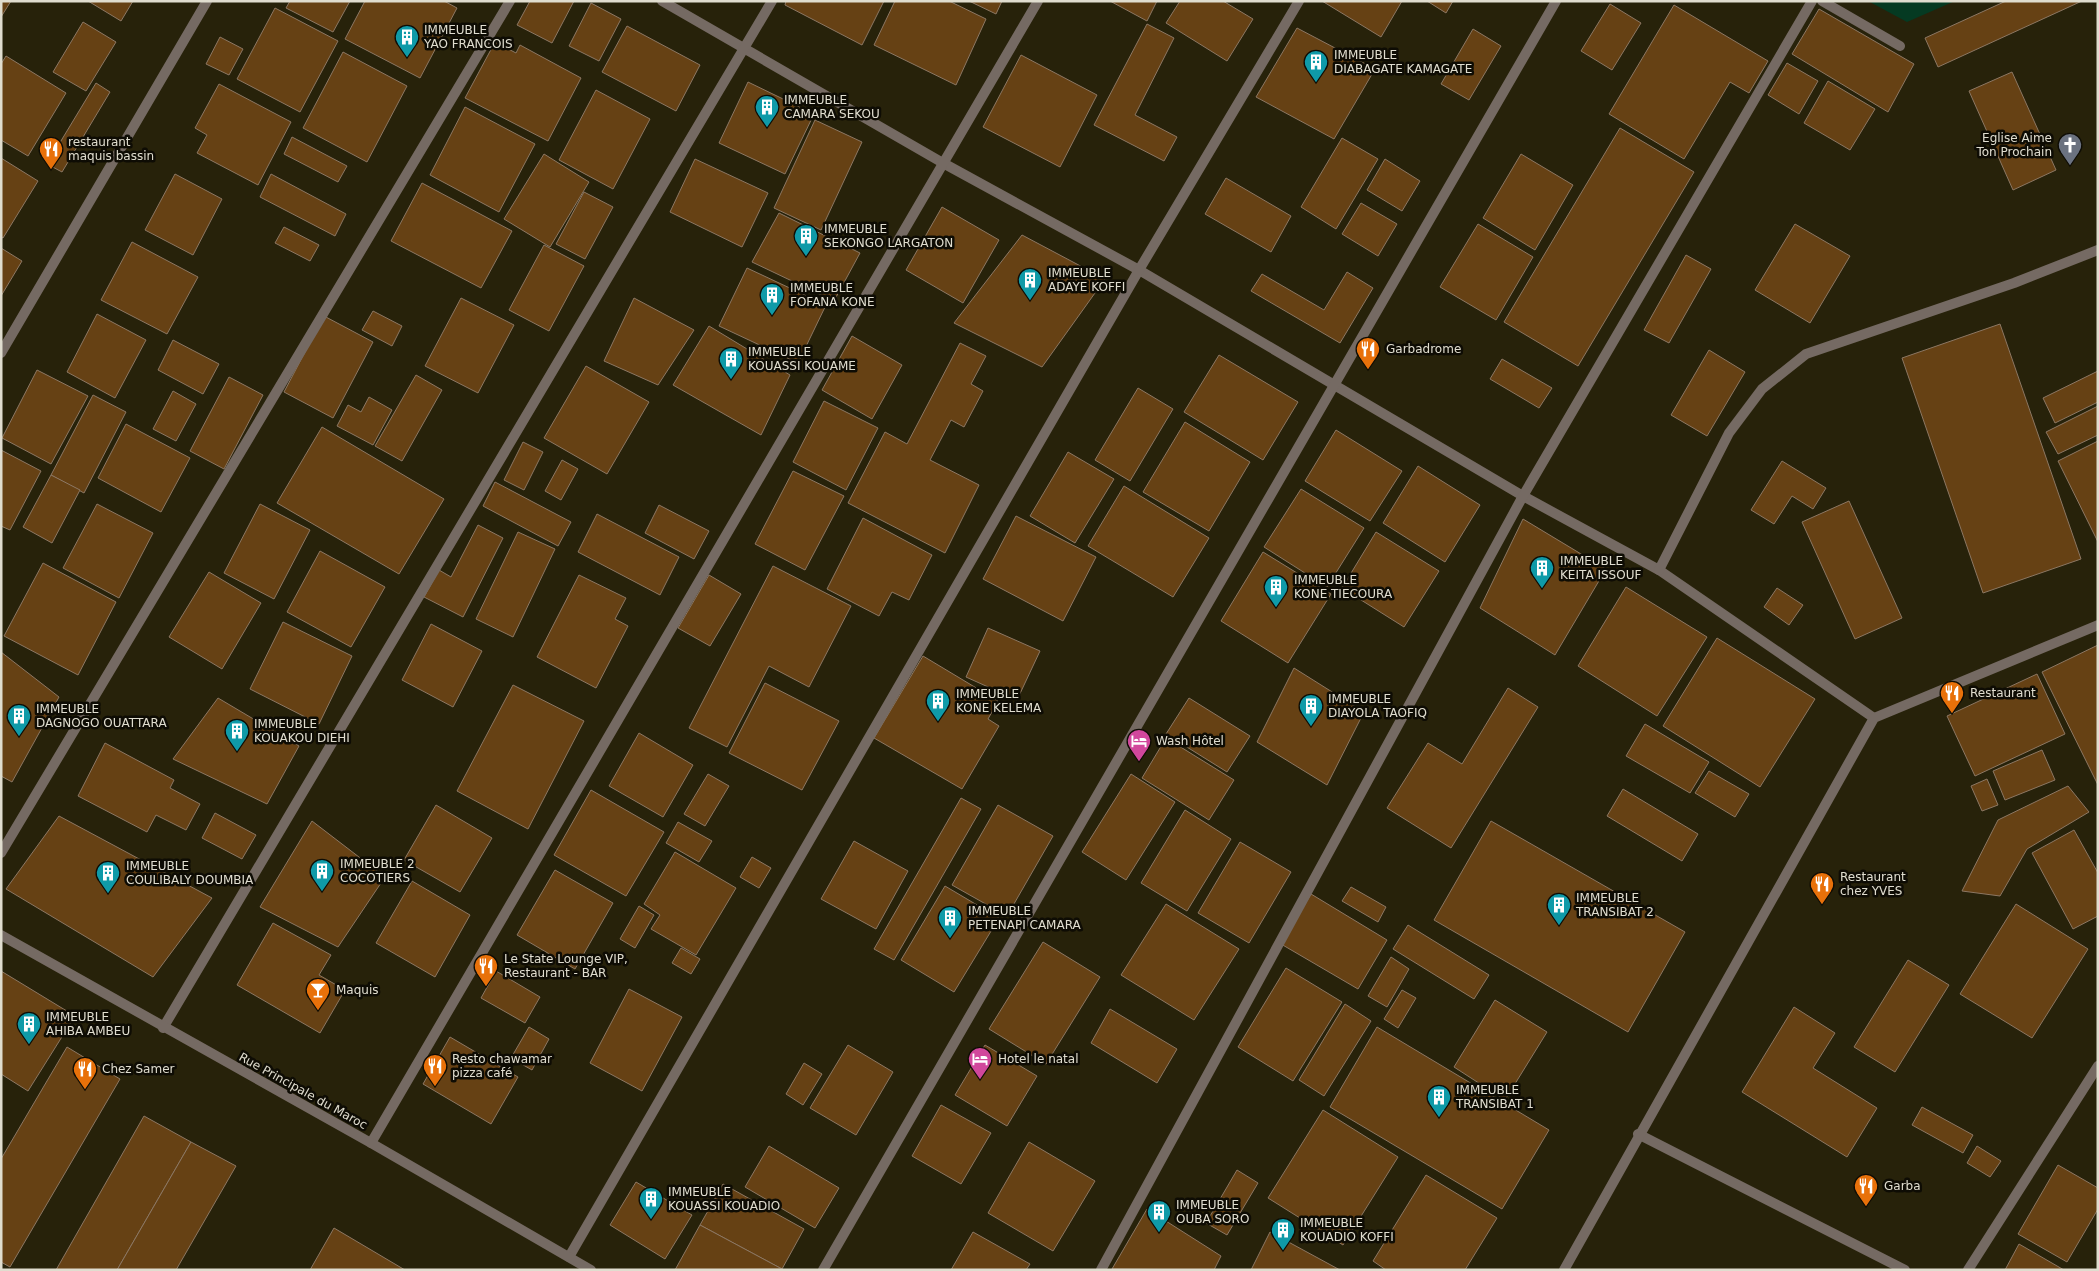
<svg xmlns="http://www.w3.org/2000/svg" width="2099" height="1271" font-family="'DejaVu Sans',sans-serif">
<style>
.green{fill:#053a22}
.building{fill:#664114;stroke:#8c7763}
.lines{fill:none;stroke-linecap:round;stroke-linejoin:round}
.minor{stroke:#756a63;stroke-width:10}
.tertiary{stroke:#756a63;stroke-width:10}
.labels{text-anchor:middle;dominant-baseline:central;stroke-width:5;stroke-linejoin:round;paint-order:stroke}
.poi-label{font-size:12px;fill:#e0ddcf;stroke:#0e0c04;text-anchor:start}
.street-label{font-size:12px;fill:#e0ddcf;stroke:#0e0c04}
</style>
<rect width="100%" height="100%" fill="#27220a"/>
<!-- green -->
<polygon class="green" points="1868,1 1955,1 1907,22"/>
<!-- building -->
<g class="building">
<polygon points="1,1 11,1 1,17"/>
<polygon points="88,1 133,1 121,21"/>
<polygon points="290,1 350,1 333,32 286,8"/>
<polygon points="365,1 444,1 457,8 420,78 345,39"/>
<polygon points="530,1 574,1 552,43 517,25"/>
<polygon points="786,1 884,1 862,45 785,5"/>
<polygon points="895,1 949,1 986,19 956,85 874,45"/>
<polygon points="969,1 1002,1 996,14"/>
<polygon points="1110,1 1157,1 1147,21"/>
<polygon points="1180,1 1223,1 1253,19 1227,61 1166,23"/>
<polygon points="1322,1 1402,1 1381,37"/>
<polygon points="1427,1 1453,1 1446,13"/>
<polygon points="2006,1 2082,1 1938,67 1925,38"/>
<polygon points="591,3 621,19 599,61 569,46"/>
<polygon points="1610,4 1641,23 1612,70 1581,51"/>
<polygon points="1674,5 1768,61 1749,93 1730,82 1684,159 1609,114"/>
<polygon points="275,8 338,41 300,112 237,79"/>
<polygon points="1819,9 1914,64 1888,112 1792,54"/>
<polygon points="83,22 116,42 86,91 53,72"/>
<polygon points="1147,24 1174,38 1135,115 1177,137 1164,161 1094,125"/>
<polygon points="627,26 700,65 676,111 602,72"/>
<polygon points="1297,28 1375,69 1334,139 1256,97"/>
<polygon points="1473,29 1501,46 1469,100 1441,84"/>
<polygon points="220,37 243,49 229,75 206,64"/>
<polygon points="495,42 516,53 520,45 581,78 548,141 465,98"/>
<polygon points="343,52 407,86 367,162 303,128"/>
<polygon points="1021,55 1097,95 1060,167 983,127"/>
<polygon points="6,56 66,93 28,156 1,140 1,64"/>
<polygon points="1787,63 1818,81 1799,114 1768,95"/>
<polygon points="2012,72 2056,170 2013,190 1969,91"/>
<polygon points="1828,81 1875,109 1850,150 1804,123"/>
<polygon points="748,82 814,114 785,174 719,143"/>
<polygon points="96,83 110,92 62,172 47,164"/>
<polygon points="219,84 291,122 258,185 197,153 207,135 195,128"/>
<polygon points="596,90 650,119 613,189 559,160"/>
<polygon points="465,107 535,144 499,212 430,175"/>
<polygon points="815,120 862,142 821,230 774,208"/>
<polygon points="1620,128 1694,172 1578,366 1504,322"/>
<polygon points="292,137 347,166 338,182 284,154"/>
<polygon points="1342,138 1378,159 1336,229 1301,207"/>
<polygon points="544,154 589,182 550,247 504,219"/>
<polygon points="1521,154 1573,185 1535,250 1483,218"/>
<polygon points="1,158 38,181 3,238 1,237"/>
<polygon points="695,159 768,193 742,247 670,212"/>
<polygon points="1385,159 1420,181 1402,211 1367,190"/>
<polygon points="175,174 222,199 193,255 145,230"/>
<polygon points="271,174 346,214 335,236 260,197"/>
<polygon points="1226,178 1291,216 1271,252 1205,214"/>
<polygon points="422,183 512,231 481,288 391,241"/>
<polygon points="584,192 613,207 585,259 556,244"/>
<polygon points="1361,203 1397,224 1378,256 1342,234"/>
<polygon points="942,207 999,240 963,303 906,270"/>
<polygon points="779,213 860,253 834,301 752,262"/>
<polygon points="1478,224 1533,257 1496,320 1440,287"/>
<polygon points="1795,224 1850,256 1810,323 1755,290"/>
<polygon points="284,227 319,245 310,261 275,243"/>
<polygon points="1022,235 1105,279 1042,367 954,323"/>
<polygon points="132,242 198,277 167,334 101,300"/>
<polygon points="544,245 584,266 549,331 509,310"/>
<polygon points="1,248 22,261 1,296"/>
<polygon points="1686,255 1711,269 1669,343 1644,330"/>
<polygon points="747,268 826,305 798,363 719,326"/>
<polygon points="1347,272 1373,288 1340,343 1251,291 1262,274 1324,310"/>
<polygon points="461,298 514,325 478,393 425,366"/>
<polygon points="634,298 694,330 658,385 604,361"/>
<polygon points="373,311 402,326 392,346 362,330"/>
<polygon points="97,314 146,340 115,398 67,372"/>
<polygon points="324,316 373,342 333,418 284,392"/>
<polygon points="2000,324 2081,559 1983,593 1902,358"/>
<polygon points="709,326 790,375 761,435 673,385"/>
<polygon points="852,336 902,365 872,419 822,390"/>
<polygon points="173,340 219,364 203,394 158,370"/>
<polygon points="960,343 986,356 971,384 983,391 964,427 951,420 930,460 979,485 945,553 848,503 885,432 907,444"/>
<polygon points="1709,350 1745,372 1707,436 1671,415"/>
<polygon points="1219,355 1298,402 1263,460 1184,412"/>
<polygon points="1502,359 1552,388 1539,408 1490,379"/>
<polygon points="586,366 649,402 607,474 544,438"/>
<polygon points="37,370 88,396 51,464 2,438"/>
<polygon points="2098,371 2098,402 2055,423 2043,398"/>
<polygon points="416,375 442,390 402,461 375,446"/>
<polygon points="229,377 263,395 224,469 190,451"/>
<polygon points="1138,388 1173,409 1130,481 1095,460"/>
<polygon points="173,391 196,404 176,441 153,429"/>
<polygon points="93,395 126,412 84,493 51,475"/>
<polygon points="369,397 392,410 373,445 337,426 348,405 361,412"/>
<polygon points="824,401 878,428 846,490 793,462"/>
<polygon points="2098,406 2098,435 2058,454 2046,432"/>
<polygon points="1185,422 1250,462 1209,531 1143,492"/>
<polygon points="126,424 190,458 161,512 98,478"/>
<polygon points="322,427 444,499 399,574 277,503"/>
<polygon points="1336,430 1402,471 1370,521 1305,481"/>
<polygon points="2098,441 2098,542 2058,461"/>
<polygon points="523,442 543,452 524,490 504,480"/>
<polygon points="1,450 41,471 10,530 1,526"/>
<polygon points="1068,452 1114,479 1075,543 1030,516"/>
<polygon points="562,460 578,469 561,500 545,491"/>
<polygon points="1782,461 1826,488 1813,509 1792,496 1774,524 1751,510"/>
<polygon points="1418,466 1480,505 1445,562 1383,523"/>
<polygon points="793,471 844,496 805,570 755,544"/>
<polygon points="51,475 80,490 52,543 23,527"/>
<polygon points="495,482 571,522 558,546 483,506"/>
<polygon points="1124,486 1209,538 1173,597 1088,546"/>
<polygon points="1301,489 1364,528 1327,587 1264,547"/>
<polygon points="1849,501 1902,618 1855,639 1802,522"/>
<polygon points="97,504 153,533 119,598 63,568"/>
<polygon points="260,504 310,530 274,599 224,573"/>
<polygon points="659,505 709,531 694,559 645,533"/>
<polygon points="597,514 679,557 660,595 578,552"/>
<polygon points="1016,516 1096,557 1063,621 983,579"/>
<polygon points="863,518 932,555 909,600 892,592 879,616 827,589"/>
<polygon points="1523,519 1606,569 1555,655 1480,608"/>
<polygon points="478,525 503,538 463,617 424,597 439,570 451,577"/>
<polygon points="518,532 555,549 513,637 476,619"/>
<polygon points="1376,532 1439,571 1404,627 1342,588"/>
<polygon points="320,551 385,587 351,647 287,612"/>
<polygon points="1263,552 1331,594 1288,663 1221,621"/>
<polygon points="43,563 116,602 78,675 4,636"/>
<polygon points="773,566 851,606 809,687 769,666 727,747 689,728"/>
<polygon points="209,572 261,603 222,669 169,637"/>
<polygon points="579,575 626,598 615,619 628,626 596,688 537,657"/>
<polygon points="709,575 741,594 710,646 678,628"/>
<polygon points="1626,587 1707,637 1657,716 1578,666"/>
<polygon points="1777,588 1803,605 1789,625 1764,607"/>
<polygon points="283,622 352,656 319,724 250,689"/>
<polygon points="431,624 482,651 453,707 402,680"/>
<polygon points="988,628 1040,651 1017,700 966,677"/>
<polygon points="1717,638 1815,699 1760,787 1663,726"/>
<polygon points="2098,645 2098,785 2042,672"/>
<polygon points="1,652 59,697 12,782 1,776"/>
<polygon points="923,656 998,701 988,719 999,726 962,789 874,738"/>
<polygon points="1294,668 1364,712 1327,785 1257,742"/>
<polygon points="2037,674 2065,734 1975,776 1947,716"/>
<polygon points="765,683 839,721 802,790 729,753"/>
<polygon points="513,685 584,721 528,829 457,791"/>
<polygon points="1508,688 1538,707 1451,848 1387,808 1428,743 1462,764"/>
<polygon points="218,698 299,746 267,804 173,759"/>
<polygon points="1189,698 1250,736 1227,772 1166,734"/>
<polygon points="1645,724 1709,762 1690,793 1626,756"/>
<polygon points="639,733 693,765 663,817 609,786"/>
<polygon points="1166,738 1234,780 1209,820 1142,778"/>
<polygon points="105,743 174,780 170,788 200,804 186,830 156,815 147,832 78,796"/>
<polygon points="2042,750 2055,780 2005,800 1993,771"/>
<polygon points="1709,771 1749,794 1735,817 1695,793"/>
<polygon points="708,774 729,786 705,826 684,814"/>
<polygon points="1131,774 1175,802 1126,880 1082,852"/>
<polygon points="1987,779 1998,805 1982,811 1971,786"/>
<polygon points="2068,786 2089,812 2027,849 2000,896 1962,891 1998,820"/>
<polygon points="1623,789 1698,834 1682,861 1607,816"/>
<polygon points="591,790 664,832 626,896 554,855"/>
<polygon points="961,798 981,809 894,960 874,949"/>
<polygon points="436,805 492,838 460,892 404,860"/>
<polygon points="998,805 1053,836 1007,916 952,885"/>
<polygon points="1185,810 1231,839 1187,911 1141,883"/>
<polygon points="215,813 256,835 242,859 202,838"/>
<polygon points="59,816 212,898 153,977 6,889"/>
<polygon points="312,821 385,877 338,947 260,907"/>
<polygon points="1491,821 1685,932 1628,1032 1434,920"/>
<polygon points="678,822 712,841 699,862 666,843"/>
<polygon points="2074,830 2098,873 2098,916 2073,929 2032,853"/>
<polygon points="854,841 908,871 876,929 821,899"/>
<polygon points="1240,842 1291,872 1249,943 1198,913"/>
<polygon points="675,852 736,888 696,955 651,929 660,915 644,904"/>
<polygon points="752,857 771,868 759,888 740,877"/>
<polygon points="555,870 613,903 575,969 517,935"/>
<polygon points="412,881 470,915 435,977 376,943"/>
<polygon points="945,886 999,918 954,992 901,960"/>
<polygon points="1351,887 1386,907 1378,922 1342,901"/>
<polygon points="1311,894 1387,940 1358,989 1281,944"/>
<polygon points="1166,904 1239,949 1194,1020 1121,975"/>
<polygon points="2016,904 2088,949 2032,1038 1960,994"/>
<polygon points="639,906 654,915 635,948 620,939"/>
<polygon points="273,923 331,955 319,975 345,990 320,1033 237,985"/>
<polygon points="1408,925 1489,975 1474,999 1393,949"/>
<polygon points="1043,942 1100,977 1046,1064 989,1029"/>
<polygon points="681,948 700,959 691,974 672,963"/>
<polygon points="1391,957 1409,969 1387,1007 1368,996"/>
<polygon points="1908,960 1949,985 1895,1072 1854,1047"/>
<polygon points="1286,968 1342,1002 1293,1081 1238,1047"/>
<polygon points="1,971 75,1016 28,1091 1,1074"/>
<polygon points="496,971 540,997 525,1023 481,998"/>
<polygon points="629,989 682,1017 642,1091 590,1063"/>
<polygon points="1402,990 1416,998 1398,1028 1384,1019"/>
<polygon points="1495,1000 1547,1032 1505,1100 1454,1067"/>
<polygon points="1345,1004 1371,1021 1324,1096 1299,1080"/>
<polygon points="1794,1007 1835,1033 1813,1068 1877,1108 1847,1157 1742,1092"/>
<polygon points="1110,1009 1177,1049 1157,1083 1091,1043"/>
<polygon points="529,1027 549,1039 532,1070 511,1058"/>
<polygon points="1377,1027 1549,1130 1502,1209 1330,1107"/>
<polygon points="450,1037 518,1077 491,1124 423,1084"/>
<polygon points="848,1045 893,1072 856,1135 810,1108"/>
<polygon points="985,1045 1037,1076 1007,1126 955,1095"/>
<polygon points="67,1047 120,1079 10,1267 1,1262 1,1159"/>
<polygon points="804,1063 822,1074 803,1105 786,1094"/>
<polygon points="941,1105 991,1133 961,1184 912,1156"/>
<polygon points="1922,1107 1973,1135 1963,1153 1912,1125"/>
<polygon points="1323,1110 1398,1157 1343,1245 1268,1198"/>
<polygon points="144,1116 191,1142 117,1270 56,1270"/>
<polygon points="191,1142 236,1166 176,1270 117,1270"/>
<polygon points="1029,1142 1095,1181 1053,1251 988,1213"/>
<polygon points="769,1146 839,1188 815,1228 745,1187"/>
<polygon points="1977,1146 2001,1161 1990,1177 1967,1163"/>
<polygon points="2058,1165 2098,1188 2098,1209 2067,1262 2018,1234"/>
<polygon points="1237,1170 1258,1183 1227,1235 1206,1223"/>
<polygon points="1426,1175 1497,1218 1465,1270 1386,1270 1373,1261"/>
<polygon points="636,1182 692,1215 665,1259 610,1225"/>
<polygon points="723,1184 804,1229 782,1269 700,1225"/>
<polygon points="1147,1209 1221,1256 1214,1270 1112,1269"/>
<polygon points="700,1225 782,1269 675,1270"/>
<polygon points="334,1228 405,1270 310,1270"/>
<polygon points="973,1232 1030,1264 1026,1270 951,1270"/>
<polygon points="1270,1232 1340,1270 1251,1270"/>
<polygon points="2019,1244 2064,1270 2005,1270"/>
</g>
<g class="lines">
<!-- minor -->
<g class="minor">
<polyline points="662,1 943,163 1139,270 1523,496 1659,570 1874,718"/>
<polyline points="1822,1 1900,46"/>
<polyline points="1,353 207,1"/>
<polyline points="1659,570 1729,433 1762,389 1806,354 2014,283 2098,250"/>
<polyline points="1,853 510,1"/>
<polyline points="163,1028 772,1"/>
<polyline points="1638,1134 1905,1270"/>
<polyline points="371,1143 1038,1"/>
<polyline points="569,1257 1139,270 1299,1"/>
<polyline points="823,1270 1556,1"/>
<polyline points="1101,1270 1523,496 1812,1"/>
<polyline points="1968,1270 2098,1066"/>
</g>
<!-- tertiary -->
<g class="tertiary">
<polyline points="1,935 371,1143 591,1270"/>
<polyline points="1564,1270 1874,718 2098,625"/>
</g>
</g>
<!-- icons -->
<defs>
<g id="building-pin" transform="scale(1.25)"><path d="M0 17L-7.5 6A9.5 9.5 0 1 1 7.5 6Z" fill="#0f9aa8" stroke="#0e0c04"/><path d="M-4-6H4V6H1V3H-1V6H-4ZM-2.5-4.3h1.7v1.8h-1.7ZM.8-4.3h1.7v1.8H.8ZM-2.5-1h1.7V.8h-1.7ZM.8-1h1.7V.8H.8Z" fill="#fff"/></g>
<g id="church-pin" transform="scale(1.25)"><path d="M0 17L-7.5 6A9.5 9.5 0 1 1 7.5 6Z" fill="#6b7280" stroke="#0e0c04"/><path d="M-1.2-6h2.4v3.5h3.3v2.4h-3.3V6h-2.4V-.1h-3.3v-2.4h3.3Z" fill="#fff"/></g>
<g id="restaurant-pin" transform="scale(1.25)"><path d="M0 17L-7.5 6A9.5 9.5 0 1 1 7.5 6Z" fill="#e8710a" stroke="#0e0c04"/><path d="M-5-6h1v4h1v-4h1v4h1v-4h1v5L-1.5 .5V6h-2V.5L-5-1ZM5-6V6H3V1.5H1.5Q1.5-4 5-6Z" fill="#fff"/></g>
<g id="hotel-pin" transform="scale(1.25)"><path d="M0 17L-7.5 6A9.5 9.5 0 1 1 7.5 6Z" fill="#d1479c" stroke="#0e0c04"/><path d="M-6-4.5h1.5V1H6V5H4.5V3h-9V5H-6ZM-4 0a1.8 1.8 0 1 1 3.6 0ZM.5 0V-2.5h3Q6-2.5 6 0Z" fill="#fff"/></g>
<g id="bar-pin" transform="scale(1.25)"><path d="M0 17L-7.5 6A9.5 9.5 0 1 1 7.5 6Z" fill="#e8710a" stroke="#0e0c04"/><path d="M-6-5H6L.8 .8V4.5H3.5V6h-7V4.5H-.8V.8Z" fill="#fff"/></g>
</defs>
<g fill-rule="evenodd">
<use href="#building-pin" x="407" y="37"/>
<use href="#building-pin" x="1316" y="62"/>
<use href="#building-pin" x="767" y="107"/>
<use href="#church-pin" x="2070" y="145"/>
<use href="#restaurant-pin" x="51" y="149"/>
<use href="#building-pin" x="806" y="236"/>
<use href="#building-pin" x="1030" y="280"/>
<use href="#building-pin" x="772" y="295"/>
<use href="#restaurant-pin" x="1368" y="349"/>
<use href="#building-pin" x="731" y="359"/>
<use href="#building-pin" x="1542" y="568"/>
<use href="#building-pin" x="1276" y="587"/>
<use href="#restaurant-pin" x="1952" y="693"/>
<use href="#building-pin" x="938" y="701"/>
<use href="#building-pin" x="1311" y="706"/>
<use href="#building-pin" x="19" y="716"/>
<use href="#building-pin" x="237" y="731"/>
<use href="#hotel-pin" x="1139" y="741"/>
<use href="#building-pin" x="322" y="871"/>
<use href="#building-pin" x="108" y="873"/>
<use href="#restaurant-pin" x="1822" y="884"/>
<use href="#building-pin" x="1559" y="905"/>
<use href="#building-pin" x="950" y="918"/>
<use href="#restaurant-pin" x="486" y="966"/>
<use href="#bar-pin" x="318" y="990"/>
<use href="#building-pin" x="29" y="1024"/>
<use href="#hotel-pin" x="980" y="1059"/>
<use href="#restaurant-pin" x="435" y="1066"/>
<use href="#restaurant-pin" x="85" y="1069"/>
<use href="#building-pin" x="1439" y="1097"/>
<use href="#restaurant-pin" x="1866" y="1186"/>
<use href="#building-pin" x="651" y="1199"/>
<use href="#building-pin" x="1159" y="1212"/>
<use href="#building-pin" x="1283" y="1230"/>
</g>
<g class="labels">
<!-- poi labels -->
<g class="poi-label">
<text x="424" y="30">IMMEUBLE<tspan x="424" dy="14">YAO FRANCOIS</tspan></text>
<text x="1334" y="55">IMMEUBLE<tspan x="1334" dy="14">DIABAGATE KAMAGATE</tspan></text>
<text x="784" y="100">IMMEUBLE<tspan x="784" dy="14">CAMARA SEKOU</tspan></text>
<text x="2052" y="138" text-anchor="end">Eglise Aime<tspan x="2052" dy="14">Ton Prochain</tspan></text>
<text x="68" y="142">restaurant<tspan x="68" dy="14">maquis bassin</tspan></text>
<text x="824" y="229">IMMEUBLE<tspan x="824" dy="14">SEKONGO LARGATON</tspan></text>
<text x="1048" y="273">IMMEUBLE<tspan x="1048" dy="14">ADAYE KOFFI</tspan></text>
<text x="790" y="288">IMMEUBLE<tspan x="790" dy="14">FOFANA KONE</tspan></text>
<text x="1386" y="349">Garbadrome</text>
<text x="748" y="352">IMMEUBLE<tspan x="748" dy="14">KOUASSI KOUAME</tspan></text>
<text x="1560" y="561">IMMEUBLE<tspan x="1560" dy="14">KEITA ISSOUF</tspan></text>
<text x="1294" y="580">IMMEUBLE<tspan x="1294" dy="14">KONE TIECOURA</tspan></text>
<text x="1970" y="693">Restaurant</text>
<text x="956" y="694">IMMEUBLE<tspan x="956" dy="14">KONE KELEMA</tspan></text>
<text x="1328" y="699">IMMEUBLE<tspan x="1328" dy="14">DIAYOLA TAOFIQ</tspan></text>
<text x="36" y="709">IMMEUBLE<tspan x="36" dy="14">DAGNOGO OUATTARA</tspan></text>
<text x="254" y="724">IMMEUBLE<tspan x="254" dy="14">KOUAKOU DIEHI</tspan></text>
<text x="1156" y="741">Wash Hôtel</text>
<text x="340" y="864">IMMEUBLE 2<tspan x="340" dy="14">COCOTIERS</tspan></text>
<text x="126" y="866">IMMEUBLE<tspan x="126" dy="14">COULIBALY DOUMBIA</tspan></text>
<text x="1840" y="877">Restaurant<tspan x="1840" dy="14">chez YVES</tspan></text>
<text x="1576" y="898">IMMEUBLE<tspan x="1576" dy="14">TRANSIBAT 2</tspan></text>
<text x="968" y="911">IMMEUBLE<tspan x="968" dy="14">PETENAPI CAMARA</tspan></text>
<text x="504" y="959">Le State Lounge VIP,<tspan x="504" dy="14">Restaurant - BAR</tspan></text>
<text x="336" y="990">Maquis</text>
<text x="46" y="1017">IMMEUBLE<tspan x="46" dy="14">AHIBA AMBEU</tspan></text>
<text x="452" y="1059">Resto chawamar<tspan x="452" dy="14">pizza café</tspan></text>
<text x="998" y="1059">Hotel le natal</text>
<text x="102" y="1069">Chez Samer</text>
<text x="1456" y="1090">IMMEUBLE<tspan x="1456" dy="14">TRANSIBAT 1</tspan></text>
<text x="1884" y="1186">Garba</text>
<text x="668" y="1192">IMMEUBLE<tspan x="668" dy="14">KOUASSI KOUADIO</tspan></text>
<text x="1176" y="1205">IMMEUBLE<tspan x="1176" dy="14">OUBA SORO</tspan></text>
<text x="1300" y="1223">IMMEUBLE<tspan x="1300" dy="14">KOUADIO KOFFI</tspan></text>
</g>
<!-- street labels -->
<g class="street-label">
<text transform="translate(303 1091) rotate(29)">Rue Principale du Maroc</text>
</g>
</g>
<!-- border -->
<rect width="2099" height="1271" fill="none" stroke="#e0ddcf" stroke-width="5"/>
</svg>
